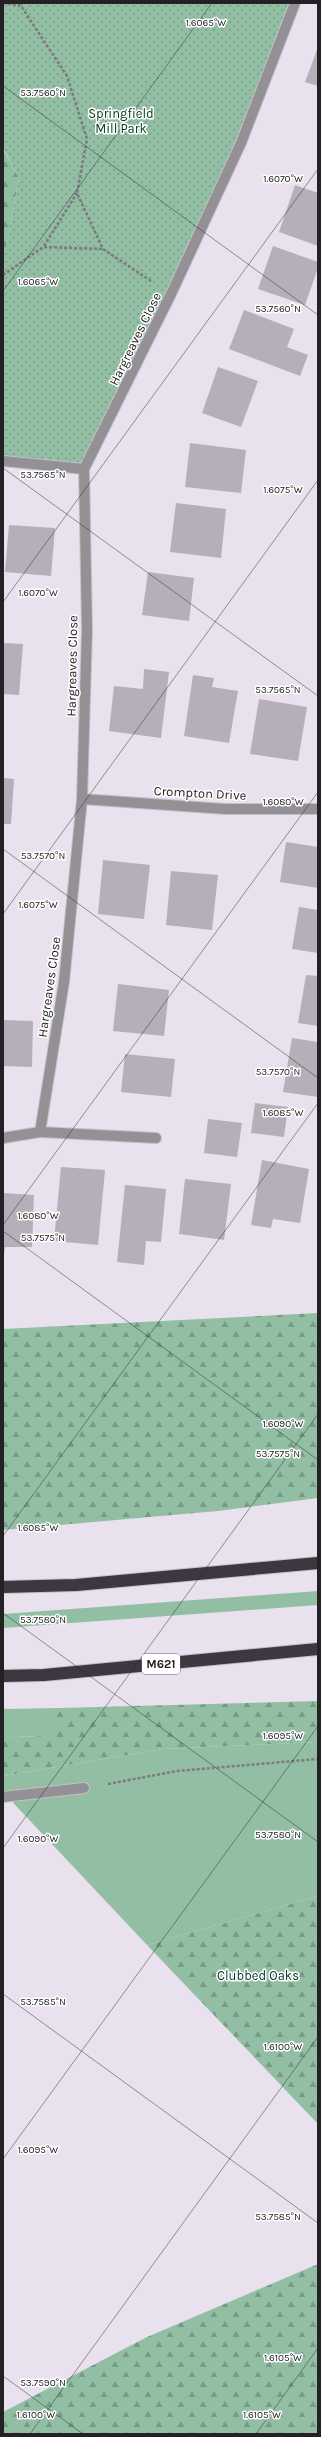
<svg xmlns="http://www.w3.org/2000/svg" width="321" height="2437" font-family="Karla,sans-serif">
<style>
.grass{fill:#92bfa4}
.forest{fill:url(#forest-firs)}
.park{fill:url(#park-dots)}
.building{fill:#b6afba}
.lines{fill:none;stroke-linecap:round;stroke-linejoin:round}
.lane-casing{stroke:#c6bec9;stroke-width:12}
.street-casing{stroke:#c6bec9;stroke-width:12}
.highway-casing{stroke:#c6bec9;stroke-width:14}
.path{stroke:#7e7880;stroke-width:2.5;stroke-dasharray:3 2;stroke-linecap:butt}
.lane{stroke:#949196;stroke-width:10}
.street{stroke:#949196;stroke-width:10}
.highway{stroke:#3d373f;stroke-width:12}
.ticks{fill:none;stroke:#242125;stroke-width:1;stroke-opacity:0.45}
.labels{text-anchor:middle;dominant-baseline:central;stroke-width:3;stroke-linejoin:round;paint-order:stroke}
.shield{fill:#fff;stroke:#666466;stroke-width:1}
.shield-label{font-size:12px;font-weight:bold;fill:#242125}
.park-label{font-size:13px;fill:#02341e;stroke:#fff}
.street-label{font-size:13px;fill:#242125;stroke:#fff}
.ticks-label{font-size:10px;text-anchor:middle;fill:#242125;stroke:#fff;stroke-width:3;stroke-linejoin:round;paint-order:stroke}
</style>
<defs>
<pattern id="forest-firs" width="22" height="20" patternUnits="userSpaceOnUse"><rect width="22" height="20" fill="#92bfa4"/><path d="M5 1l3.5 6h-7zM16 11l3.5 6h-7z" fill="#779b85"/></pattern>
<pattern id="park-dots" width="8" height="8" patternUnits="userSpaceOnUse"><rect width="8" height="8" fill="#92bfa4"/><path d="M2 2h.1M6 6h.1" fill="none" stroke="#779b85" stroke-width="1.8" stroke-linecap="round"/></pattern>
</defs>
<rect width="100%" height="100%" fill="#e9e1ed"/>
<!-- grass -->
<g class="grass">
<polygon points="318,1591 318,1605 3,1628 3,1614"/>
<polygon points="60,1708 50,1736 3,1737 3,1709"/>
<polygon points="318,1742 318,1896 147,1945 3,1792 3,1776 163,1749"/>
</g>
<!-- forest -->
<g class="forest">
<polygon points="3,149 19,178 6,248 3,250"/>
<polygon points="318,1313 318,1498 218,1511 3,1530 3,1329"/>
<polygon points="318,1701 318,1742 163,1749 3,1776 3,1737 49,1736 60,1708"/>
<polygon points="318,1896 318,2124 147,1945"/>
<polygon points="318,2264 318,2434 3,2434 3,2412 147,2337"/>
</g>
<!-- park -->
<polygon class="park" points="3,3 295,3 241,143 84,469 3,461 3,250 6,248 19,178 3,148"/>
<!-- building -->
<g class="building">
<polygon points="318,47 318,86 305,82"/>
<polygon points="295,185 318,193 318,246 279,232"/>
<polygon points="273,246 318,262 318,268 305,305 258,289"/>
<polygon points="244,310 294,329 287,347 308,355 300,376 229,349"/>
<polygon points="218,367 258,381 241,427 202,413"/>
<polygon points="190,443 246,450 241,493 185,487"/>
<polygon points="176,503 226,509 221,558 170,552"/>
<polygon points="9,525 55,528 51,576 5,572"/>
<polygon points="148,572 194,578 189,621 142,615"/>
<polygon points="3,643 23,644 19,695 3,694"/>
<polygon points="144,669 169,672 161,738 109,731 114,686 143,689"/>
<polygon points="193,675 214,678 212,687 238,691 229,743 184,736"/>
<polygon points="259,699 307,707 298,761 250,754"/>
<polygon points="3,778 14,779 11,824 3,824"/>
<polygon points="286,842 318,847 318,888 280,882"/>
<polygon points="103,860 150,865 144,919 98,914"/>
<polygon points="171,871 218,875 212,930 166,925"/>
<polygon points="299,907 318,910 318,953 292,949"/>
<polygon points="306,975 318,976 318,1026 298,1023"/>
<polygon points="118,984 169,990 164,1036 113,1031"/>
<polygon points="3,1020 33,1021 32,1067 3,1066"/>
<polygon points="292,1038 318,1042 318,1097 283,1092"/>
<polygon points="125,1054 175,1059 171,1097 121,1092"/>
<polygon points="255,1103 288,1107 284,1137 251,1133"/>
<polygon points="208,1119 242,1123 237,1157 204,1153"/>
<polygon points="262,1160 309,1169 300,1223 273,1219 271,1228 251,1225"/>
<polygon points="61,1167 105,1170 98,1245 54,1241"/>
<polygon points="185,1179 231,1184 224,1240 179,1234"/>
<polygon points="125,1185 166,1189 161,1242 146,1241 144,1265 117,1262"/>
<polygon points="3,1193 34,1195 32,1247 5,1247 4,1255"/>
</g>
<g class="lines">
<!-- lane casing -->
<g class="lane-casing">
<polyline id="lane" points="3,1797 84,1788"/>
</g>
<!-- street casing -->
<g class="street-casing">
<g id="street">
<polyline points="3,461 84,469"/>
<polyline points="82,799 225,809 318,809"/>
<polyline points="40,1132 156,1138"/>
<polyline points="3,1138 40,1132 64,982 82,799 87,630 84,469 171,294 241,143 295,3"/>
</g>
</g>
<!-- highway casing -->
<g class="highway-casing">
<g id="highway">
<polyline points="3,1587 76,1585 318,1563"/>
<polyline points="3,1676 44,1675 318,1649"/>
</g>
</g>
<!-- path -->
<g class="path">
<polyline points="3,3 20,6"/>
<polyline points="19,3 67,76 87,139 77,193 103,249 151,281"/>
<polyline points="44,246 77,193"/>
<polyline points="3,275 43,247 103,249"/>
<polyline points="108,1784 177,1771 318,1759"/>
</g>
<!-- lane -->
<use href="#lane" class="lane"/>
<!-- street -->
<use href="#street" class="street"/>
<!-- highway -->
<use href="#highway" class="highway"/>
</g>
<!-- ticks -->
<path class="ticks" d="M3 86 318 315M3 291 212 3M3 468 318 696M3 602 318 169M3 849 318 1078M3 914 318 480M3 1225 318 792M3 1231 318 1460M3 1536 318 1103M3 1613 318 1842M3 1848 318 1414M3 1994 318 2223M3 2159 318 1726M3 2376 83 2434M30 2434 318 2037M256 2434 318 2348"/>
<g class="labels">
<!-- shield labels -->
<rect class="shield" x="142" y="1654" width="38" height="20" rx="3"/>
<g class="shield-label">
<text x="161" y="1664">M621</text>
</g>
<!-- park labels -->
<g class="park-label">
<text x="121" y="113">Springfield<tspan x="121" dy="15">Mill Park</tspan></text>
<text x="258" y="1975">Clubbed Oaks</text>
</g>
<!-- street labels -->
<g class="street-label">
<text transform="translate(135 339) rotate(-64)">Hargreaves Close</text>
<text transform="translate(72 666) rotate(-89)">Hargreaves Close</text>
<text transform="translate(200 793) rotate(3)">Crompton Drive</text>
<text transform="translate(49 987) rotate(-82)">Hargreaves Close</text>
</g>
</g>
<g class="ticks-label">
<text x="206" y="26">1.6065°W</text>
<text x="43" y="96">53.7560°N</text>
<text x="283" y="182">1.6070°W</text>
<text x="38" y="285">1.6065°W</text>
<text x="278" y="312">53.7560°N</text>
<text x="43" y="478">53.7565°N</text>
<text x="283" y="493">1.6075°W</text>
<text x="38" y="596">1.6070°W</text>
<text x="278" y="693">53.7565°N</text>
<text x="283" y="805">1.6080°W</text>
<text x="43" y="859">53.7570°N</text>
<text x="38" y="908">1.6075°W</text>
<text x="278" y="1075">53.7570°N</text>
<text x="283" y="1116">1.6085°W</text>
<text x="38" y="1219">1.6080°W</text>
<text x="43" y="1241">53.7575°N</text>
<text x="283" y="1427">1.6090°W</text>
<text x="278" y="1457">53.7575°N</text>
<text x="38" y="1531">1.6085°W</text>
<text x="43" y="1623">53.7580°N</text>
<text x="283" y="1739">1.6095°W</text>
<text x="278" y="1838">53.7580°N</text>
<text x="38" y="1842">1.6090°W</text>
<text x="43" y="2005">53.7585°N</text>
<text x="283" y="2050">1.6100°W</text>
<text x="38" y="2153">1.6095°W</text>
<text x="278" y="2220">53.7585°N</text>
<text x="283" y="2361">1.6105°W</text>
<text x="43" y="2386">53.7590°N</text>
<text x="36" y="2418">1.6100°W</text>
<text x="262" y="2418">1.6105°W</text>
</g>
<!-- border -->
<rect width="321" height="2437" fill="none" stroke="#242125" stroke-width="8"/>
</svg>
